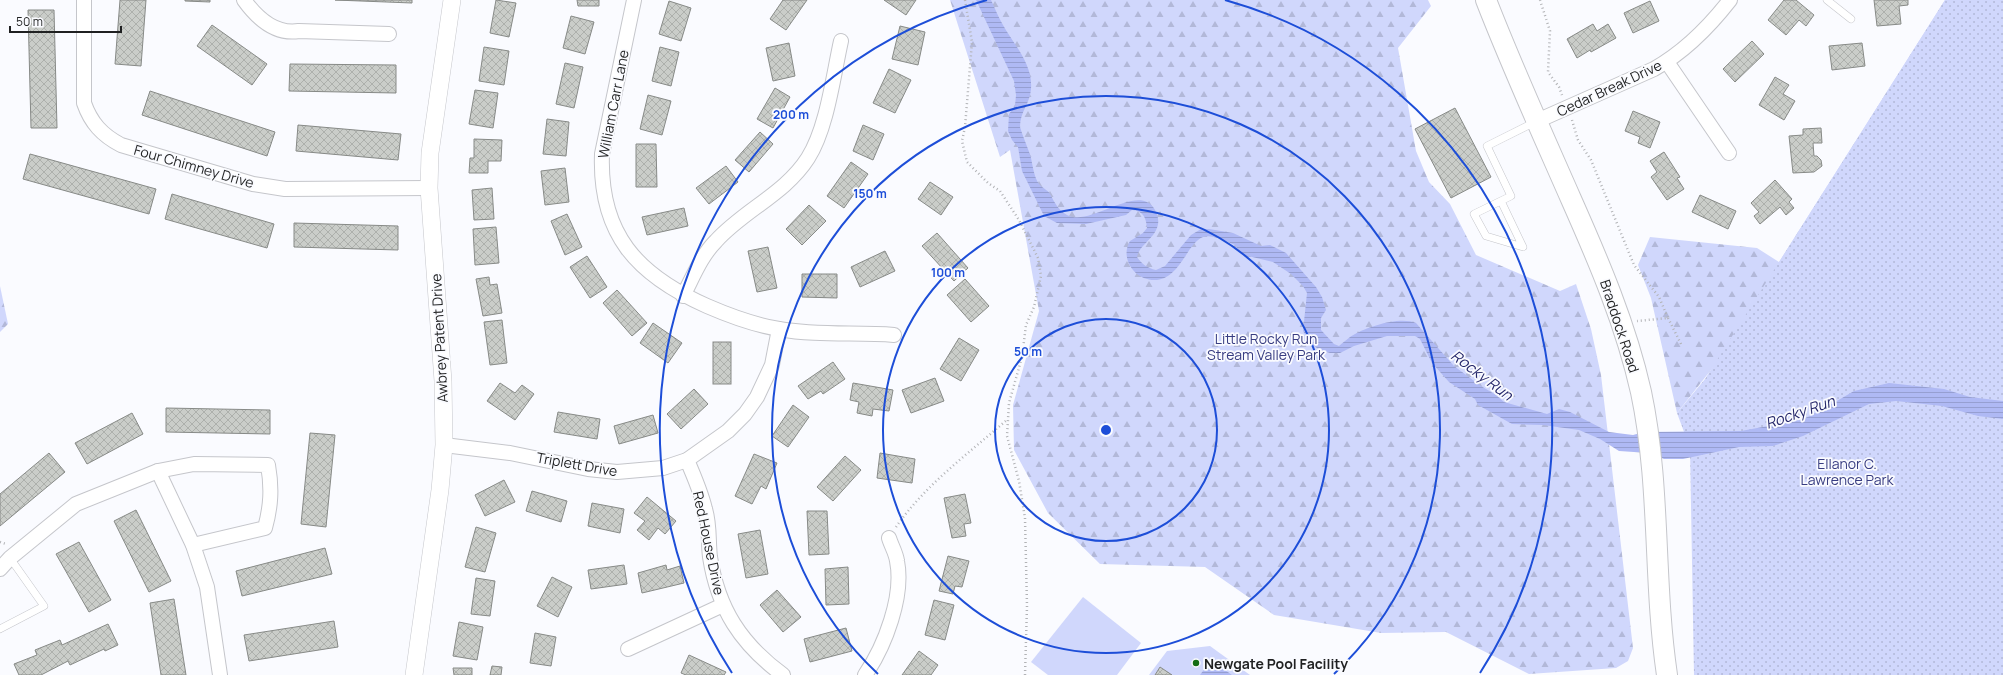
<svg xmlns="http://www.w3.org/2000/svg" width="2003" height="675" font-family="Manrope,sans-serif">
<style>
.forest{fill:url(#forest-firs)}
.park{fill:url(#park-dots)}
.pitch{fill:#d0d7fc}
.water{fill:url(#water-rules)}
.building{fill:url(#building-cross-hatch);stroke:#878a87}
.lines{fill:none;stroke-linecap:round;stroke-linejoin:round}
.service-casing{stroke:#c5c6cb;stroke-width:8}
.minor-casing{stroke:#c5c6cb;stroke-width:16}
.tertiary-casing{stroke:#c5c6cb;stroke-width:18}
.secondary-casing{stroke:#c5c6cb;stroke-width:22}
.path{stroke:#b2b3b6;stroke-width:2.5;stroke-dasharray:1 3;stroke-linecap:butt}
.service{stroke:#fff;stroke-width:7}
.minor{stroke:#fff;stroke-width:14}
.tertiary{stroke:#fff;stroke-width:17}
.secondary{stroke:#fff;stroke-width:20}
.ring{fill:none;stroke:#1d4ed8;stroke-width:2}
.poi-dot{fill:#146c15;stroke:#fafbff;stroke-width:1.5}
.labels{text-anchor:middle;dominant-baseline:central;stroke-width:3.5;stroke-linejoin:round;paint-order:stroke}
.street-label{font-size:14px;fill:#1f2021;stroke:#fafbff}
.park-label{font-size:14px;fill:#383d82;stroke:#fafbff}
.poi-label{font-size:14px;font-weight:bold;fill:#1f2021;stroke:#fafbff;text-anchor:start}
.water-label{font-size:15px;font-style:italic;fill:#26286b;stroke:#fafbff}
.centre{fill:#1d4ed8;stroke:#fafbff;stroke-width:2}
.ring-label{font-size:12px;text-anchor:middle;font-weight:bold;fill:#1d4ed8;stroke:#fafbff;stroke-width:3.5;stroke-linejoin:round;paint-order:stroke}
</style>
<defs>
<pattern id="forest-firs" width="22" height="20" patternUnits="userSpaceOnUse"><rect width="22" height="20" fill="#d0d7fc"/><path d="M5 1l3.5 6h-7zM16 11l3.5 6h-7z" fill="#b2b8d8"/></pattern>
<pattern id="park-dots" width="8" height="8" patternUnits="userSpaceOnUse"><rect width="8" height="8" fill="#d0d7fc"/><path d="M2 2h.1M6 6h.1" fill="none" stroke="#b2b8d8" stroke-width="1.8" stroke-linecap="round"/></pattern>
<pattern id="water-rules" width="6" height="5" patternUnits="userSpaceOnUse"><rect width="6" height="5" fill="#afb9f4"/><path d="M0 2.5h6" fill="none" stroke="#969fd1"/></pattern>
<pattern id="building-cross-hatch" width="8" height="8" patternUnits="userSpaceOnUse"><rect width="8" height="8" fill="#cacdc9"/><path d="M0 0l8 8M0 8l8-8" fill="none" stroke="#adb0ac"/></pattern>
</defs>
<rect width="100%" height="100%" fill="#fafbff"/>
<!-- forest -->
<g class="forest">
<polygon points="950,0 1428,0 1431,6 1398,48 1416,151 1429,182 1450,204 1476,255 1560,291 1576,284 1591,329 1601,375 1633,648 1628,661 1616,668 1529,674 1446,632 1381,633 1274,615 1205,567 1100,564 1048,513 1014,450 1013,405 1039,311 1010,150 1000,157"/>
<polygon points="1945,0 2003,0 1677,413 1651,298 1638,265 1650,237 1757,248 1779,262"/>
<polygon points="0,286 8,324 0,332"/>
</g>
<!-- park -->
<polygon class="park" points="1945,0 2003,0 2003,675 1694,675 1690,448 1677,413 1705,379"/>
<!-- pitch -->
<g class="pitch">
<polygon points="1083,597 1141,643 1117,675 1048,675 1031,662"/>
<polygon points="1210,646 1250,675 1149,675 1167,651"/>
</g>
<!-- water -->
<g class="water">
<path d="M976 0H991C995 8 998 17 1003 25 1014 45 1033 64 1031 89 1030 104 1020 111 1020 127 1023 137 1028 148 1031 158 1033 167 1034 177 1039 184 1042 188 1048 190 1050 194 1055 203 1058 210 1067 215 1091 228 1139 181 1155 210 1157 214 1159 219 1158 224 1156 238 1139 245 1137 257 1142 264 1147 268 1156 270L1165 266 1191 235 1201 229H1209L1233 233 1261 246 1270 245 1286 253 1316 287 1322 297 1326 310 1321 318V330L1334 344 1339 346C1344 342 1349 337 1355 334 1369 326 1401 316 1416 323L1454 366 1481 386 1496 395 1504 402 1547 414 1559 409 1570 412 1609 432 1633 435 1644 432 1741 431 1801 420 1818 412 1854 391 1889 383 1944 389 1970 397 2003 401V419L1978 416 1942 406 1896 401 1869 404 1803 436 1773 446 1739 447 1683 459H1664L1649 453 1619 451 1600 439 1579 430 1543 425 1512 424 1478 405 1475 399 1449 382 1432 363 1420 339 1415 336H1387L1354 346 1340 353H1330L1320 350 1311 344 1303 331 1307 293 1303 286 1291 274 1273 262 1244 255 1238 250 1235 245C1226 241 1212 234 1203 237 1187 243 1181 277 1157 280 1136 282 1119 259 1130 241L1143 233 1147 228C1146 217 1143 211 1132 210L1126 215 1086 224 1057 223 1044 216 1022 171 1018 147 1012 140 1008 131 1009 114 1015 106 1016 95 1014 81Z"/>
<polygon points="1211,660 1232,675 1200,675"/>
</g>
<!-- building -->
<g class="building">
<polygon points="120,0 146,0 141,66 115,64"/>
<polygon points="185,0 210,0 210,2 185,1"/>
<polygon points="335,0 412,0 412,3"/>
<polygon points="496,0 516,3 509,37 490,33"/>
<polygon points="577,0 599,0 599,6 578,6"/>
<polygon points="783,0 807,0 786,30 770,19"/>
<polygon points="884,0 916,0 906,15"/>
<polygon points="1784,0 1796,0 1814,15 1806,26 1799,20 1786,35 1768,20"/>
<polygon points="1874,0 1908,0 1908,5 1899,6 1901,24 1877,26"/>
<polygon points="669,1 691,8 681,41 659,34"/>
<polygon points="1650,1 1659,21 1633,33 1624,13"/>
<polygon points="28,10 54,10 57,128 31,128"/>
<polygon points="571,16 594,22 585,54 563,48"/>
<polygon points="1593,24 1597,31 1608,24 1616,38 1591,52 1590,50 1577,58 1567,39"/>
<polygon points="212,25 267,64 252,85 197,46"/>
<polygon points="900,26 925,32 918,65 892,59"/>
<polygon points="1752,41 1764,54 1735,82 1723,69"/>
<polygon points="789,43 795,76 773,81 766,48"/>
<polygon points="1862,43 1865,66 1832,70 1829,46"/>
<polygon points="484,47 509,51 504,85 479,81"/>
<polygon points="660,47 679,52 671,86 652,81"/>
<polygon points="565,63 583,67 574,108 556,104"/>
<polygon points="290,64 396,65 396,93 289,91"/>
<polygon points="889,69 911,80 895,113 873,103"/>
<polygon points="1775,77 1789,85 1783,94 1795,101 1784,120 1759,105"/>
<polygon points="775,88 790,97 773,128 757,119"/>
<polygon points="475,90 498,93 493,128 469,124"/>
<polygon points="150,91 275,132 267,156 142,115"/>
<polygon points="648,95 671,101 662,135 640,129"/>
<polygon points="1455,108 1491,177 1451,198 1415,129"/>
<polygon points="1633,111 1660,122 1650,148 1638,143 1640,137 1625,131"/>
<polygon points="547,119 569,122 566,156 543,154"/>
<polygon points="298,125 401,134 398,160 296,151"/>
<polygon points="863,125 884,134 873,160 853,151"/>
<polygon points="1821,128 1822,143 1813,143 1814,156 1817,156 1821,160 1822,166 1814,172 1793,173 1789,136 1803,135 1803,129"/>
<polygon points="760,132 773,144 749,172 735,160"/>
<polygon points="474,139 502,140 501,161 488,161 488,173 469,173 470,158 474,158"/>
<polygon points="636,144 656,144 657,187 636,187"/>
<polygon points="1664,152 1680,177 1677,178 1684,189 1667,200 1651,177 1657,172 1650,161"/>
<polygon points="30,154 156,189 149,214 23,179"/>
<polygon points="851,162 868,174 844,208 827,196"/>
<polygon points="726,166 738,182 709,204 696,188"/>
<polygon points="565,168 569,202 545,205 541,171"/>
<polygon points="1775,180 1792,199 1789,202 1794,208 1786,215 1780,207 1760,224 1754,216 1759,212 1751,203"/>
<polygon points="930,182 953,197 941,215 918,199"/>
<polygon points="492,188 494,219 474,220 472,190"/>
<polygon points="172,194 274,224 267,248 165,219"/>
<polygon points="1700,195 1736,211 1728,229 1692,212"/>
<polygon points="809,205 826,221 802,245 786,229"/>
<polygon points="684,208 688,226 647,235 642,217"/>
<polygon points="567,214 582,247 565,255 551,221"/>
<polygon points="294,223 398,226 398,250 294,247"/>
<polygon points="496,227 499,263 475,265 473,229"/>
<polygon points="937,233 968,268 954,281 922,246"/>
<polygon points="768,247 777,288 757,292 748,251"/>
<polygon points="885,251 895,271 860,287 851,267"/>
<polygon points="587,256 607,287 590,298 570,267"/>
<polygon points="802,274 837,274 837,298 802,297"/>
<polygon points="489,277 490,285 497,284 502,313 483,316 476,279"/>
<polygon points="965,279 989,306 971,322 947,295"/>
<polygon points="617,290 647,323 632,336 603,303"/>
<polygon points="502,320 507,363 490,365 484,322"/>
<polygon points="653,323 682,343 668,363 640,343"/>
<polygon points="959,338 979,350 961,381 940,369"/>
<rect x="713" y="342" width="18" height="42"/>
<polygon points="833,362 845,379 823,394 821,391 808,399 798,386"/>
<polygon points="935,378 944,401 911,413 902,390"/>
<polygon points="500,383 515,393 522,385 534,394 515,420 487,401"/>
<polygon points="853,383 893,390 889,411 873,409 872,416 857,413 859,402 850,400"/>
<polygon points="694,389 708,404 681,429 667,414"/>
<polygon points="793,405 809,417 788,447 772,436"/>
<polygon points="166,408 270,410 270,434 166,432"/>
<polygon points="558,412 600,419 597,439 554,432"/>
<polygon points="132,413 143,434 87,464 75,443"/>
<polygon points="653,415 658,433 619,444 614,426"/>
<polygon points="310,433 335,435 326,527 301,524"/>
<polygon points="49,453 65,472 0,526 0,494"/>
<polygon points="880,453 915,459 912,483 877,478"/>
<polygon points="754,454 777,463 766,489 761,486 752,504 735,496"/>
<polygon points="845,456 861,470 833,501 817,487"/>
<polygon points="504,480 515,502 485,516 475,495"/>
<polygon points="532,491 567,501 561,522 526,511"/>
<polygon points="965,494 971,523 964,524 966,536 952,538 944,498"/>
<polygon points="647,497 676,521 665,534 658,528 649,540 637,530 645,521 634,513"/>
<polygon points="592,503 624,509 620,533 588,526"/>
<polygon points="136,510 171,581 149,592 114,521"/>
<polygon points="807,511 827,511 829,554 809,555"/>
<polygon points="476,527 496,533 485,572 465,567"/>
<polygon points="760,530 768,574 746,578 738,534"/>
<polygon points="79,542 111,600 89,612 56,554"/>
<polygon points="325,548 332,574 242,596 236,571"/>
<polygon points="948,556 969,561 962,587 955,586 953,594 939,591"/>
<polygon points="624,565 627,584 591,589 588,570"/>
<polygon points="666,565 667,570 680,566 684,583 642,593 638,573"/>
<polygon points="848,567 849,604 826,605 825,569"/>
<polygon points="552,577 572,587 558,617 537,606"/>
<polygon points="476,578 495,581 490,616 471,614"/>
<polygon points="777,590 801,617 783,632 760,605"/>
<polygon points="174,599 186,675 161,675 150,603"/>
<polygon points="934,600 954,605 945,640 925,635"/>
<polygon points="334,621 338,647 249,661 244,635"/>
<polygon points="459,622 483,627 477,660 453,656"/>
<polygon points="108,624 118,645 105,651 104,649 70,665 68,661 41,675 19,675 14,664 37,655 35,650 60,640 62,645"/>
<polygon points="846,628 852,651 810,662 804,639"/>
<polygon points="535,633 556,637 551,666 530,663"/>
<polygon points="919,651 938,665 931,675 902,675"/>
<polygon points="689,655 726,672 724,675 686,675 681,673"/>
<polygon points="492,666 502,667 501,675 490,675"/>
<polygon points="1160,667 1172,675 1155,675"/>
<polygon points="453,668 472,668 472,675 454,675"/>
</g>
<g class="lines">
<!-- service casing -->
<g class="service-casing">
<g id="service">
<polyline points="1827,0 1851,19"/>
<polyline points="1501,201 1523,247 1486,236 1474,214 1511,196 1487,146 1535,122"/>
<polyline points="0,629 44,606 10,558"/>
</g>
</g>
<!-- minor casing -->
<g class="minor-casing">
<g id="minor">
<path d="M84 0V103C91 123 102 135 121 145L253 184 285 189 429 188"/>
<path d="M244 0C257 18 275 35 299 31L389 34"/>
<path d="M634 0 602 154C599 234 637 275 707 306 730 316 755 325 779 329 817 336 856 332 894 335"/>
<polyline points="1667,62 1729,153"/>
<path d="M1537 121 1654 69C1684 52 1709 27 1730 0"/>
<path d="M683 296C693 277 701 256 716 241 744 210 785 194 808 158 827 128 833 77 841 41"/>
<polyline points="444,445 510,453 588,469 617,472 663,468 687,460 728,431 745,414 757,397 772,365 779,329"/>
<path d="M687 460C694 476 701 492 705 509 710 525 708 541 710 557 718 609 741 644 783 675"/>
<polyline points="158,471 193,545 207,587 220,675"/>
<path d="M0 569 10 558 76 504 158 471 194 464 268 465C272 488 271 506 265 528L193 545"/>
<polyline points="628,649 723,605"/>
<path d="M865 675C885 646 904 596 897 561 896 553 891 545 889 538"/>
</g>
</g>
<!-- tertiary casing -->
<g class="tertiary-casing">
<polyline id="tertiary" points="414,675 440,490 444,445 443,381 429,188 430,153 452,0"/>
</g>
<!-- secondary casing -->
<g class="secondary-casing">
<path id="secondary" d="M1486 0C1512 67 1542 133 1571 199 1599 262 1626 325 1641 392 1661 486 1653 581 1667 675"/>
</g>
<!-- path -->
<g class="path">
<polyline points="965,0 972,42 965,127 962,141 967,162 988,183 1000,191 1019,220 1038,258 1041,276 1034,307 1026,325 1022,357 1009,403 1007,436 1019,481 1025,518 1027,606 1025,675"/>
<polyline points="1540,0 1550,31 1548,72 1559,87 1562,95"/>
<polyline points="1572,120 1578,140 1591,160 1634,265 1659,297 1668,318 1637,321"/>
<polyline points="1668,318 1682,346"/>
<path d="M896 527C925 485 969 453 1008 419"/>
<polyline points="0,542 6,544"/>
</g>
<!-- service -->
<use href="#service" class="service"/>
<!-- minor -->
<use href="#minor" class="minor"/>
<!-- tertiary -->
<use href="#tertiary" class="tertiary"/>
<!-- secondary -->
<use href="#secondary" class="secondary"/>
</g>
<!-- distance rings -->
<g class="ring">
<circle cx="1106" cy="430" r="111"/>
<circle cx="1106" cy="430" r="223"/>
<path d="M878 674A334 334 0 1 1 1334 674"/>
<path d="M732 673A446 446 0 0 1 987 0M1225 0A446 446 0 0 1 1480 673"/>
</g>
<!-- markers -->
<circle class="poi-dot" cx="1196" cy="663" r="4"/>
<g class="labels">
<!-- street labels -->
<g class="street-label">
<text transform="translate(1609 88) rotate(-25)">Cedar Break Drive</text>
<text transform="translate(613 104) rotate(-79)">William Carr Lane</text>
<text transform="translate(194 166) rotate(16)">Four Chimney Drive</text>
<text transform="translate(1620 326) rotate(72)">Braddock Road</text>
<text transform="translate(439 338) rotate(-93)">Awbrey Patent Drive</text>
<text transform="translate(577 464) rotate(10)">Triplett Drive</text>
<text transform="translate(709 543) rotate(78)">Red House Drive</text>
</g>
<!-- park labels -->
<g class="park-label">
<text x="1266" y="338">Little Rocky Run<tspan x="1266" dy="16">Stream Valley Park</tspan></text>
<text x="1847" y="463">Ellanor C.<tspan x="1847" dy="16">Lawrence Park</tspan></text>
</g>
<!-- poi labels -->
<g class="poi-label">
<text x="1204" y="663">Newgate Pool Facility</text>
</g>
<!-- water labels -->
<g class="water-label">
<text transform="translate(1482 375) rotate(37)">Rocky Run</text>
<text transform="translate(1800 412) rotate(-19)">Rocky Run</text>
</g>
</g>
<circle cx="1106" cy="430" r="6" class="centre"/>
<g class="ring-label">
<text x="791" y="119">200 m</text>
<text x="870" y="198">150 m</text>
<text x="948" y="277">100 m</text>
<text x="1028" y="356">50 m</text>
</g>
<!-- scale -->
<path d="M10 26v6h111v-6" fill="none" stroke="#1f2021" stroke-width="2"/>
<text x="16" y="26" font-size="12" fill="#1f2021" stroke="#fafbff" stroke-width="3" paint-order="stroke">50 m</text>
</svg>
